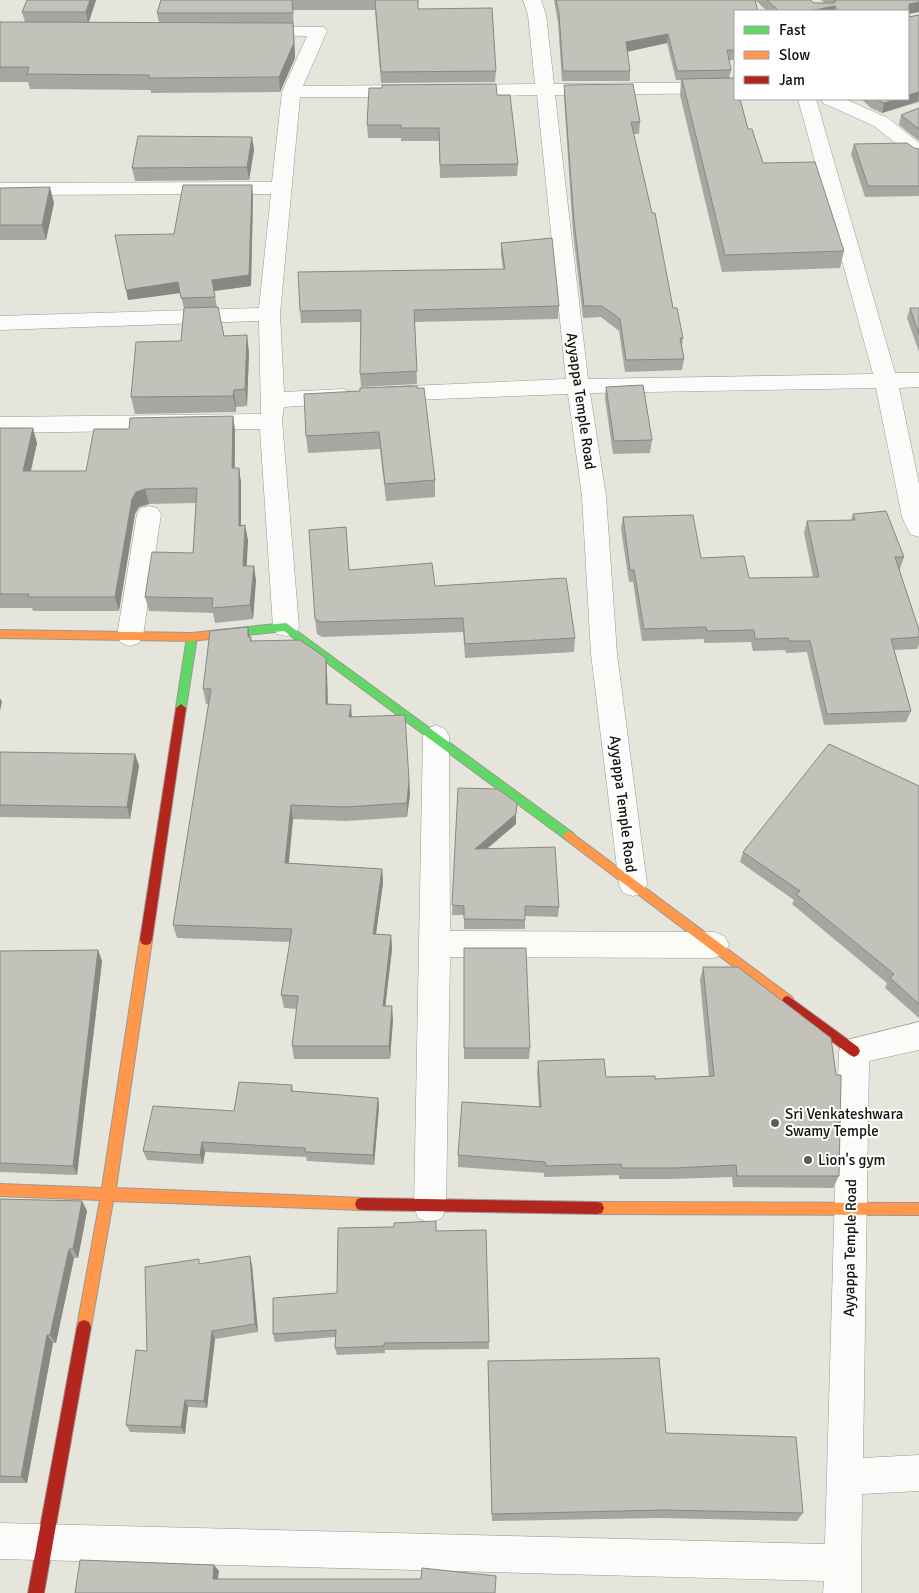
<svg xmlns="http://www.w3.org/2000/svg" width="919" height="1593" font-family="Signika,sans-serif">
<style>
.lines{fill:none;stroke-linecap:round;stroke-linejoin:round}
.street-casing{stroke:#9a9a93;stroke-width:1}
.fast-casing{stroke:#9a9a93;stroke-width:2}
.slow-casing{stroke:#9a9a93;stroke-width:2}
.jam-casing{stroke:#9a9a93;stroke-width:2}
.street{fill:#fbfbfa;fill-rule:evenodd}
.fast{fill:#63d668;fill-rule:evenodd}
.slow{fill:#ff974d;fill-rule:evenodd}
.jam{fill:#b3261e;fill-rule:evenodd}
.wall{fill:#a7a7a1}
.shaded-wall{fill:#888883}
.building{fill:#c2c2bb;stroke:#888883}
.poi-dot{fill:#5d5c56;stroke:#fff;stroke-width:2}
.labels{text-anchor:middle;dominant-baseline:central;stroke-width:4;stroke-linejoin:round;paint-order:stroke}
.street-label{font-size:15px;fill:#14130e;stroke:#fff}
.poi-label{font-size:15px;fill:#14130e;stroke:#fff;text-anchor:start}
</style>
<rect width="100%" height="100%" fill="#e5e5dc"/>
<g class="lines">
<!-- street casing -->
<g class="street-casing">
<g id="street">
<polygon points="523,0 541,0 546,15 554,84 735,82 735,93 555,95 588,379 873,374 798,99 816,99 895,373 919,373 919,387 899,388 919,484 919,537 910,534 902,517 876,388 590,393 606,496 617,654 647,884 643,893 633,896 623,893 619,884 591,654 582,496 568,394 387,401 379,399 376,394 379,389 387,387 566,379 537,95 459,97 452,95 450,91 452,87 459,85 535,84 528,15"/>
<polygon points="256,26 324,27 327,31 303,86 406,85 413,87 415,91 413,95 406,97 300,97 280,314 284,392 342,389 350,391 353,396 350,401 342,403 284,407 282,420 299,627 295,634 286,636 277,634 273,627 260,429 0,433 0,417 261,414 259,321 0,330 0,316 259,308 271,194 0,195 0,183 272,182 282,92 307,36 250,35 247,31 250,27"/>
<polygon points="821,99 845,99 888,118 919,143 919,158 912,156 874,126 823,103"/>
<polygon points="149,506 157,508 161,514 143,636 139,643 130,646 121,643 117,636 137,514 141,508"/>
<polygon points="436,725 445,729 449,736 450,931 714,932 724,936 729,945 724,954 714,958 450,957 446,1207 442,1218 430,1223 418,1218 414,1207 423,736 427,729"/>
<polygon points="919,1022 919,1050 869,1061 863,1458 919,1455 919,1491 862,1494 861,1593 823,1593 824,1581 0,1559 0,1523 825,1544 839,1051 843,1041"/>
</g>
</g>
<!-- fast casing -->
<g class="fast-casing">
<g id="fast">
<polygon points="286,623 573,833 575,836 573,839 565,839 284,631 229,637 224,633 229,629"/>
<polygon points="192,633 197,637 186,708 181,712 176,708 187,637"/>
</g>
</g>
<!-- slow casing -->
<g class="slow-casing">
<g id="slow">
<polygon points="229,629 233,630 234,633 233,636 192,641 0,638 0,630 192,633"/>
<polygon points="569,831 792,997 794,1001 792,1005 788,1006 784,1005 565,839 563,836 565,833"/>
<polygon points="146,935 150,936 152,940 116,1188 362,1198 367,1199 369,1204 367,1209 362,1210 113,1201 91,1327 89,1332 84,1334 79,1332 77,1327 100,1200 0,1196 0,1184 102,1188 140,940 142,936"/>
<polygon points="597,1202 919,1203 919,1215 597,1214 592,1213 590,1208 592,1203"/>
</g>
</g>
<!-- jam casing -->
<g class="jam-casing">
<g id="jam">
<polygon points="181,704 186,708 152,940 150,944 146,945 142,944 140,940 176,708"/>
<polygon points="788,996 858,1047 860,1051 858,1055 854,1057 850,1055 784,1005 782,1001 784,997"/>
<polygon points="362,1198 597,1202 602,1203 604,1208 602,1213 597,1214 362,1210 357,1209 355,1204 357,1199"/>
<polygon points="84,1320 89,1322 91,1327 44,1593 28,1593 77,1327 79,1322"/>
</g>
</g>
<!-- street -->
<use href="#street" class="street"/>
<!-- fast -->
<use href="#fast" class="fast"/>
<!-- slow -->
<use href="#slow" class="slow"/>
<!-- jam -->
<use href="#jam" class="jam"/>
</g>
<!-- wall -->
<g class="wall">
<polygon points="96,0 89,22 159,23 157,13 161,0 418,0 418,9 496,71 495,82 381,83 375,10 293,10 295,58 280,92 151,93 151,90 30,89 28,82 0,82 0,22 25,22 22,12"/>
<polygon points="554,0 810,0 814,3 825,3 821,0 919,0 919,12 909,13 909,17 919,15 919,102 882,113 871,108 861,99 908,99 908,11 767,11 755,0 735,11 735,60 729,60 731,70 729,78 748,129 763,163 844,251 840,268 722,272 680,95 681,80 676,80 667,43 627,52 630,71 630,81 562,81 558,23"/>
<polygon points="564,85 640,122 639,134 633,134 673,308 683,338 682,347 684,359 682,370 625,372 619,331 601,317 583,318 573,233 564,97"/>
<polygon points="497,95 518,164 517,176 440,178 439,141 401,141 401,138 368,138 367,125"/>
<polygon points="919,108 919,141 899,125 901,115"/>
<polygon points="252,137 254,150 249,180 135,181 132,168"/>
<polygon points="854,144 919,149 919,196 865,197 851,154"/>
<polygon points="0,188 54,203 46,240 0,240"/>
<polygon points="253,196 251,286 214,291 217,307 224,336 249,352 247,406 236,407 236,412 135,414 131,397 181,341 184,308 180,293 128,300 174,234"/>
<polygon points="501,243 559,306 558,319 415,322 417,384 361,387 360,374 361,322 301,323 300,311 503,269 501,255"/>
<polygon points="910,308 919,308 919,352 907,318"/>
<polygon points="606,387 652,440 650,453 613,454 605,399"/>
<polygon points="417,388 435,480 435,497 386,501 380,449 308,453 306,436"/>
<polygon points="233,416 235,431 235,468 239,468 241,483 241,526 248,540 246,566 256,580 253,619 215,623 213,613 149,611 145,597 193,553 196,503 149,504 139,507 135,514 119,611 33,611 32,608 0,608 0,428 37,443 31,471 86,471 129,429"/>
<polygon points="853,514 904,557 900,569 899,569 919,630 919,644 917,649 894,650 911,711 906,722 824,725 807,652 786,653 785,650 753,651 751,642 704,643 704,639 642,641 633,582 629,582 621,529 623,517 701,558 749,578 813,577 804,533 807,521 851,520"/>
<polygon points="349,570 435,586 575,638 574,652 465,658 463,632 322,637 317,634 315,619"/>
<polygon points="250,637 251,637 251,641 327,673 328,704 352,717 409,780 410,794 407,817 346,821 293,819 289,863 382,869 383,883 376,934 391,935 392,949 385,1006 393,1019 390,1059 294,1059 292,1046 297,1009 284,1008 281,995 290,942 177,938 173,925 209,704 206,704 203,689"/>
<polygon points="0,752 135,754 139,766 130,819 0,817"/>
<polygon points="919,786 919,1018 885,988 887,983 792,904 794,900 740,862 743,852"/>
<polygon points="458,788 516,824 487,849 559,907 558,917 525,916 525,929 464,929 464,915 452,915"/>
<polygon points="464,948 530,1048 529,1059 464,1059"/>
<polygon points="98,950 102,961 77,1175 0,1172 0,951"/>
<polygon points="703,967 839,1176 833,1188 733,1187 732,1177 671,1179 619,1179 619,1175 544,1177 544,1173 458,1167 458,1155 539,1107 537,1073 538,1061 606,1077 655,1079 709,1077 700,980"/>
<polygon points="292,1085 293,1091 378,1098 379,1107 374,1165 307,1161 306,1157 205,1152 203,1164 147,1160 143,1151 234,1111"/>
<polygon points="0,1199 82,1201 87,1211 78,1258 74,1258 56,1343 53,1343 27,1483 0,1483"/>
<polygon points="436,1231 489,1342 489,1349 385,1350 385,1353 337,1355 335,1348 335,1337 275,1342 273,1334 337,1293"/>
<polygon points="200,1264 252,1265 258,1332 215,1339 207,1408 188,1407 185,1434 130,1432 126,1425 147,1351"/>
<polygon points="488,1361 666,1433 803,1513 797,1521 660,1518 492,1521 488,1371"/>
</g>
<!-- shaded-wall -->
<g class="shaded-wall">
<polygon points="90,0 96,0 88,24 86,12"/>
<polygon points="919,2 919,12 908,14 909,4"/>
<polygon points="835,6 834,11 809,11"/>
<polygon points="293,23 295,58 280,92 279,77"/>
<polygon points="668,34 667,43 625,52 626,42"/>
<polygon points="919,92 918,101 882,113 884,103 898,99 908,99 908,95"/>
<polygon points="252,137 254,150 249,180 247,167"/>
<polygon points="252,185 253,196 251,286 214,291 212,280"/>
<polygon points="50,187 54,203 46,240 42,225"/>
<polygon points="178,282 180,293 128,300 126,290"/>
<polygon points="247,335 249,352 247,406 245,389"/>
<polygon points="234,390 236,407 236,412 233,396"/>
<polygon points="233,416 235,431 234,483 232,468"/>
<polygon points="33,428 37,443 27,486 23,471"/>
<polygon points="239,468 241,483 241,541 239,526"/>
<polygon points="145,489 149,504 139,507 135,514 119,611 115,597 132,499 136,492"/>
<polygon points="245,525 248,540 246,580 243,566"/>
<polygon points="254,566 256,580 253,619 250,605"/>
<polygon points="248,627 250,640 251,637 253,652 248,637"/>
<polygon points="326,658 327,673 328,719 326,704"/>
<polygon points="0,698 2,702 0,711"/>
<polygon points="351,705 352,720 349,717"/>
<polygon points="135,754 139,766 130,819 127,807"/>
<polygon points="409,780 410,794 407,817 407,803"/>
<polygon points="291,805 293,819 287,877 285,863"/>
<polygon points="516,814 516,824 474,859 475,849"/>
<polygon points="382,869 383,883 374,948 373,934"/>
<polygon points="391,935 392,949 384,1018 383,1006"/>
<polygon points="98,950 102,961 77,1175 73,1166"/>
<polygon points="392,1006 393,1019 390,1059 389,1046"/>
<polygon points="378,1098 379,1107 374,1165 373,1155"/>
<polygon points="202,1142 205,1152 203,1164 200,1155"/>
<polygon points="82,1201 87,1211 78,1258 73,1249"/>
<polygon points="69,1249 74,1258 56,1343 50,1335"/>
<polygon points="250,1256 252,1265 258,1332 255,1324"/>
<polygon points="212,1331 215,1339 207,1408 204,1401"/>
<polygon points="47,1335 53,1343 27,1483 21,1477"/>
<polygon points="185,1400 188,1407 185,1434 181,1427"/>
<polygon points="214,1565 219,1571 217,1585 213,1579"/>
</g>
<!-- building -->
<g class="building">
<polygon points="27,0 90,0 86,12 22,12"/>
<polygon points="161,0 292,0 293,13 157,13"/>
<polygon points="375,0 418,0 418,9 492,8 496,71 381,72"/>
<polygon points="556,0 755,0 758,11 735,11 735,50 727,50 731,70 677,71 668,34 626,42 630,71 563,71 559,13"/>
<polygon points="767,0 810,0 814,3 834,3 836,1 834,0 919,0 919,2 909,4 909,17 919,15 919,92 908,95 908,11 838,11 835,6 809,11 779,11"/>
<polygon points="0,22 293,23 294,43 279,77 149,78 149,75 27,74 29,67 0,67"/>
<polygon points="734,78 735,81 735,99 740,99 748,129 752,129 763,163 815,162 844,251 725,255 682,79"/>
<polygon points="496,84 497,95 510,95 518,164 440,165 439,128 401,128 401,125 367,125 369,88 382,88 382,85"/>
<polygon points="633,84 640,122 631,122 652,213 655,213 673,308 677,308 683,338 680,338 684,359 626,360 620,319 602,306 584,306 574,221 564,85"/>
<polygon points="874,99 898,99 884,103"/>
<polygon points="919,108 919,129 901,115"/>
<polygon points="138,136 252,137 247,167 132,168"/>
<polygon points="907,143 914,148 919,149 919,186 868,186 854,144"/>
<polygon points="183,185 252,185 249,275 212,280 215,297 181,298 178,282 126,290 115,235 174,234"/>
<polygon points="50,187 42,225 0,225 0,188"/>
<polygon points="552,238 559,306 414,310 417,371 360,374 361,310 300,311 298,272 505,269 501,243"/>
<polygon points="218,307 224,336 247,335 245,389 234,390 233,396 131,397 136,342 181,341 184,308"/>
<polygon points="910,308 919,308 919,334"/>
<polygon points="643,385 652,440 614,441 606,387"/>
<polygon points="417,386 417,388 424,388 435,480 385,484 379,432 306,436 304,394 360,391 360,388"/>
<polygon points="233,416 232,468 239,468 239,526 245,525 243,566 254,566 250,605 212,608 213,598 145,597 152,552 193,553 197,488 145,489 136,492 132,499 115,597 28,597 29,594 0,594 0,428 33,428 23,471 86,471 94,429 129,429 130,418"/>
<polygon points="886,511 904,557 895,557 919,630 919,637 891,639 911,711 827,714 810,641 789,641 788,638 755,639 754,630 707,631 706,627 644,629 634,570 630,570 623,517 693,515 701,558 744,556 749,578 819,577 807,521 855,520 853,514"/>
<polygon points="346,527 349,570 432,563 435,586 566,578 575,638 465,644 463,618 320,622 315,619 309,530"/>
<polygon points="248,627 248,637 251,637 250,641 300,640 326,658 326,704 351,705 349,717 405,715 409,780 407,803 345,807 291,805 285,863 382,869 373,934 391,935 383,1006 392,1006 389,1046 292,1046 298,996 281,995 292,929 173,925 211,689 203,689 210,631"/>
<polygon points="829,744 919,786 919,1004 890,978 894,974 796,894 800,891 743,852"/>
<polygon points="0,752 135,754 127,807 0,805"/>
<polygon points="458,788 498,789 517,803 516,814 475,849 555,847 559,907 525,906 525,920 464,919 464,906 452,905"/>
<polygon points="464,948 526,948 530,1048 464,1048"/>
<polygon points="98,950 73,1166 0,1163 0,951"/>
<polygon points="703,967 738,967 831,1038 836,1075 841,1075 841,1080 839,1176 737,1176 736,1165 675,1168 622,1168 621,1164 546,1166 545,1162 458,1155 462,1102 541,1107 538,1061 604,1059 606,1077 655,1076 655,1079 714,1076"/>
<polygon points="239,1082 292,1085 291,1091 378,1098 373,1155 305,1152 305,1148 202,1142 200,1155 143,1151 153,1106 234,1111"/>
<polygon points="0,1199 82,1201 73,1249 69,1249 50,1335 47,1335 21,1477 0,1476"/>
<polygon points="436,1221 436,1231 486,1230 489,1342 384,1343 384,1346 335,1348 336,1330 273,1334 273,1298 337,1293 338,1228 394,1227 394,1223"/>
<polygon points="250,1256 255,1324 212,1331 204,1401 185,1400 181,1427 126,1425 136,1350 147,1351 145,1267 199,1259 199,1264"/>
<polygon points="659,1358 666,1433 796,1437 803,1513 664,1510 492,1514 488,1361"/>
<polygon points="80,1560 214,1565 213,1579 421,1579 422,1568 496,1576 495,1593 75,1593"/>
</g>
<!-- markers -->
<g class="poi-dot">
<circle cx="775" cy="1123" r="5"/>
<circle cx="808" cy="1160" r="5"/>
</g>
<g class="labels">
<!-- street labels -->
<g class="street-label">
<text transform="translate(581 401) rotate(82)">Ayyappa Temple Road</text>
<text transform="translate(623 804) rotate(83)">Ayyappa Temple Road</text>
<text transform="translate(850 1248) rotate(-89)">Ayyappa Temple Road</text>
</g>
<!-- poi labels -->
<g class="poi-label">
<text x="785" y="1114">Sri Venkateshwara<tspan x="785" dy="17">Swamy Temple</tspan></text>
<text x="818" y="1160">Lion's gym</text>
</g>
</g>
<!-- legend -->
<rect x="734" y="10" width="175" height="90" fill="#ffffff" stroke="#a1a19f"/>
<rect x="744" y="26" width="25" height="8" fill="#63d668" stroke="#a1a19f"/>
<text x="779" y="35" font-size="15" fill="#14130e">Fast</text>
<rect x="744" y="51" width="25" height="8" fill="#ff974d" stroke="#a1a19f"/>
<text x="779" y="60" font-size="15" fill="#14130e">Slow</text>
<rect x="744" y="76" width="25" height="8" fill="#b3261e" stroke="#a1a19f"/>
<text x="779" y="85" font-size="15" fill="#14130e">Jam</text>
</svg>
